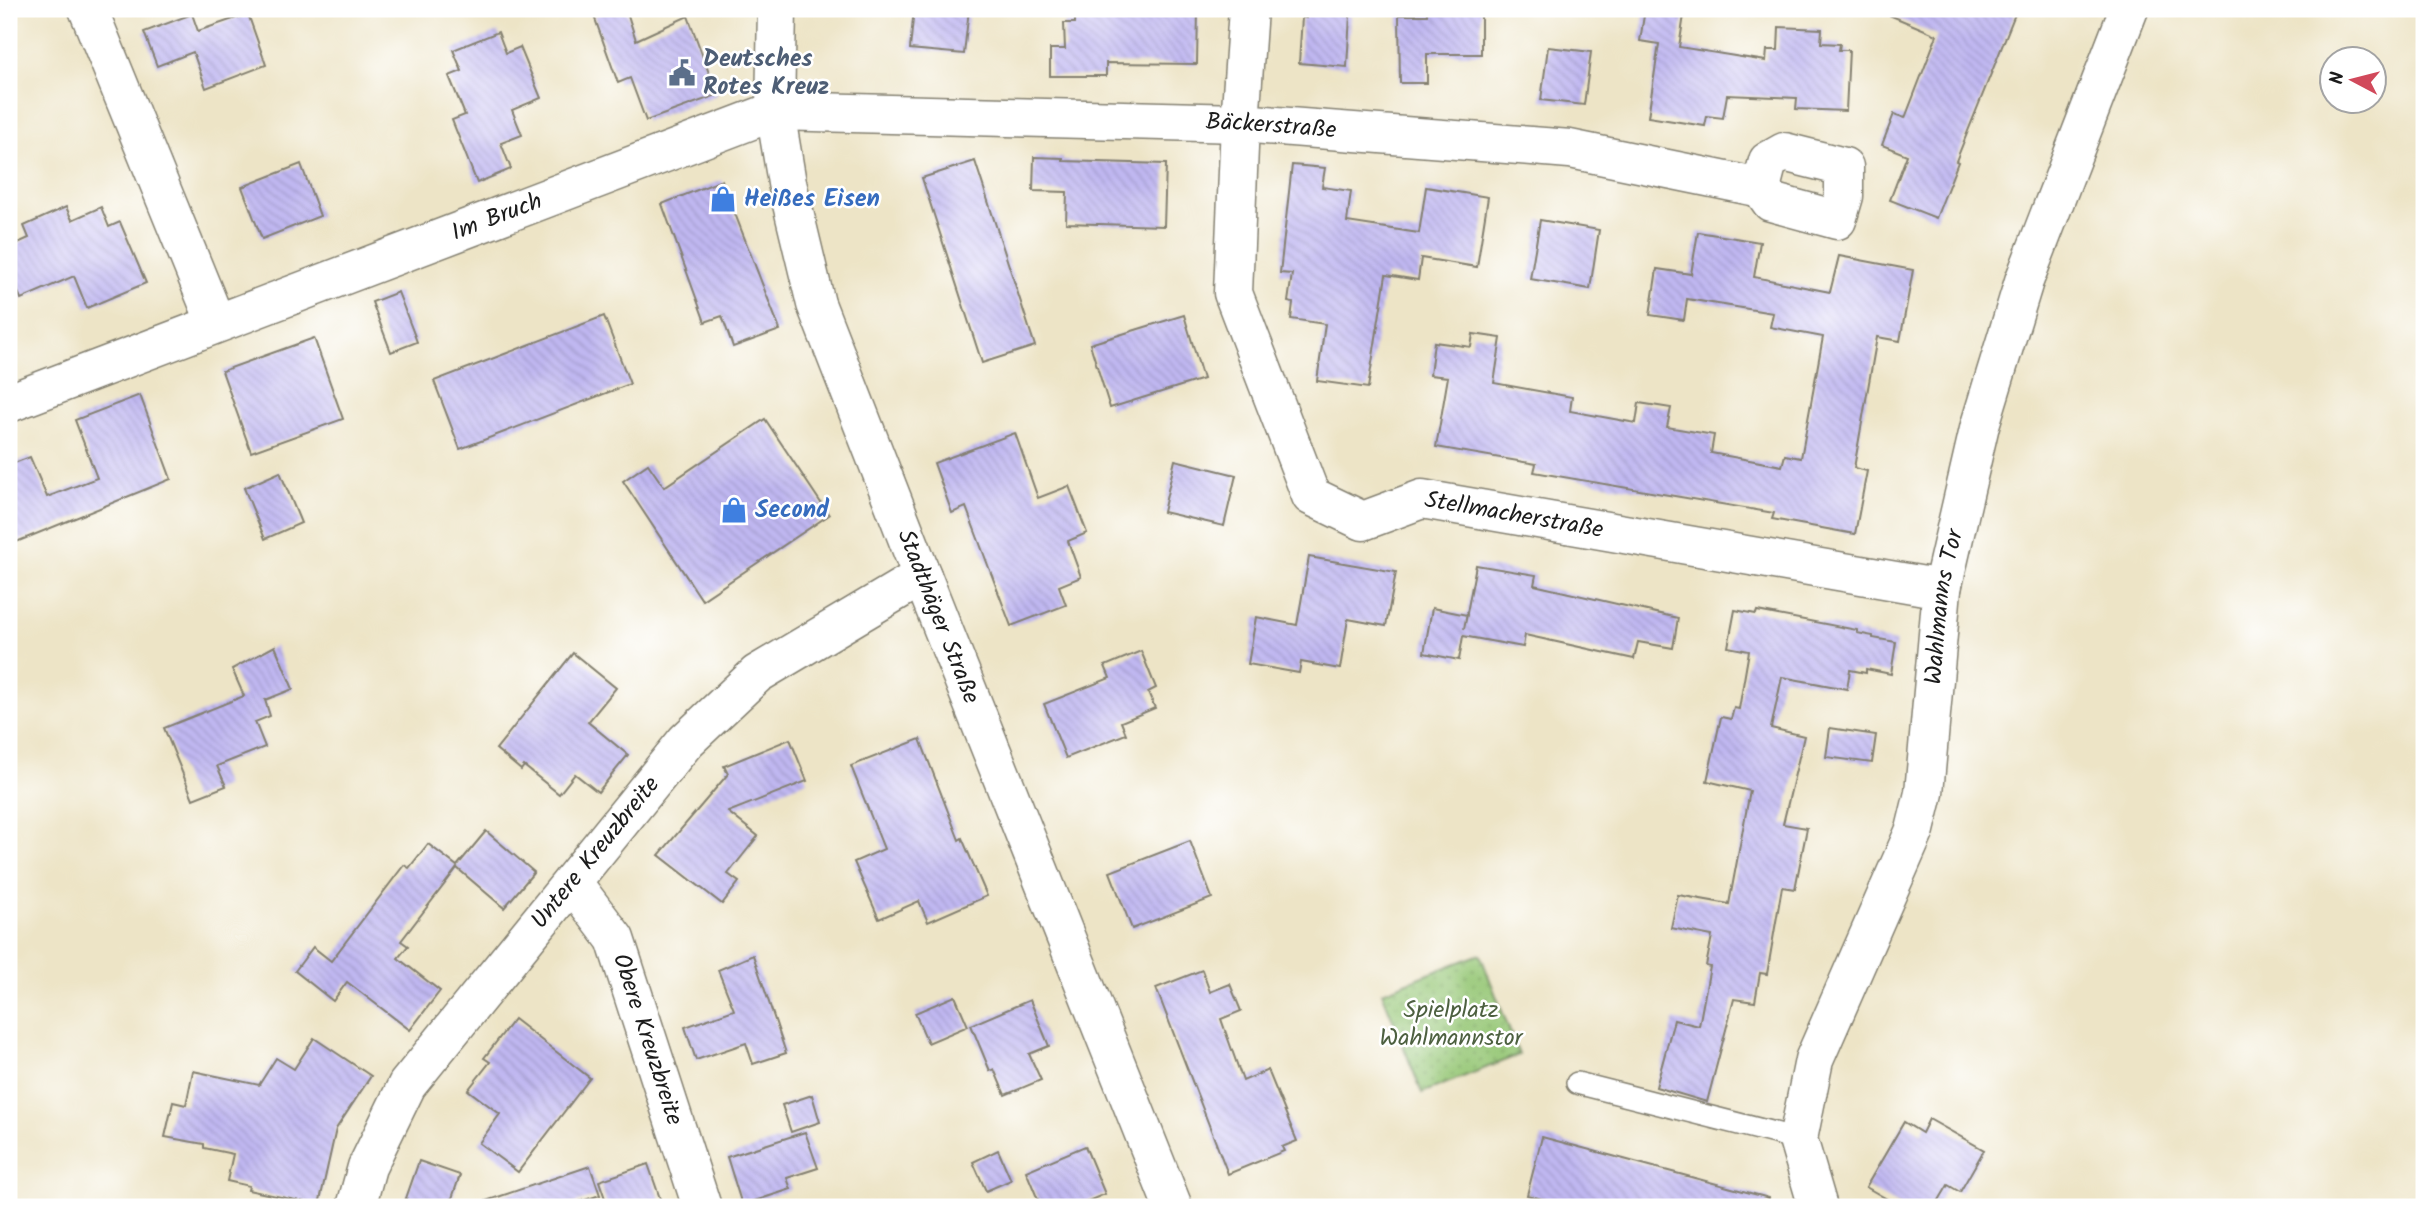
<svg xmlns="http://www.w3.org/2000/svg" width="2433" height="1216" font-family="Kalam,sans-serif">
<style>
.grass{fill:url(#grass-dots);stroke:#597249;stroke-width:2}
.building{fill:url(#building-back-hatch)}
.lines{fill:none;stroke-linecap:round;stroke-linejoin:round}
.lane-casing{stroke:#848071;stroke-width:24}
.street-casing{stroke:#848071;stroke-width:41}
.secondary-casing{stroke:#848071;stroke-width:41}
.lane{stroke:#fff;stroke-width:21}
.street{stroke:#fff;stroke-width:38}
.secondary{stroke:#fff;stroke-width:38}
.labels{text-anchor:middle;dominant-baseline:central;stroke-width:5;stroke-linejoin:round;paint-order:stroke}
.service-label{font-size:24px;font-weight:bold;fill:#4e5e75;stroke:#fff;text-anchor:start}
.street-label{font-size:24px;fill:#1c1c1c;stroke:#fff}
.shop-label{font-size:24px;font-weight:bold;fill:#366cbe;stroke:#fff;text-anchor:start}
.park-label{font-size:24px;fill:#4d6040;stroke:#fff}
</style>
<defs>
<pattern id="grass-dots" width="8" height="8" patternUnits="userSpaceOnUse" patternTransform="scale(1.75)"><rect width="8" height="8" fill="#96c776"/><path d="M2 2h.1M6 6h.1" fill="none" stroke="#81aa66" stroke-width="1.8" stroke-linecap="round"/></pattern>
<pattern id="building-back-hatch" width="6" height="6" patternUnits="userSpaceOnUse" patternTransform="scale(1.75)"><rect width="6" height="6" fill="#c0b7f1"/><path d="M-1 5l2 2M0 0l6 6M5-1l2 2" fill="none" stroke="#a49dce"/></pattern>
</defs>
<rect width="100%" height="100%" fill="#fff"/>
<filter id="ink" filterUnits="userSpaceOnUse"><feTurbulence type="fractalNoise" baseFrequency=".0143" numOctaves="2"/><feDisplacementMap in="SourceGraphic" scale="14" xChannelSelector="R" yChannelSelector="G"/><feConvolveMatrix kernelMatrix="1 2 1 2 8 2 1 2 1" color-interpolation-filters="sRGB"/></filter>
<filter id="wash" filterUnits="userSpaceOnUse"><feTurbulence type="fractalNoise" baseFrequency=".00686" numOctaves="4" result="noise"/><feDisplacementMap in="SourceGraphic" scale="28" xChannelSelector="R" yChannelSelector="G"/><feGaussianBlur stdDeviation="1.57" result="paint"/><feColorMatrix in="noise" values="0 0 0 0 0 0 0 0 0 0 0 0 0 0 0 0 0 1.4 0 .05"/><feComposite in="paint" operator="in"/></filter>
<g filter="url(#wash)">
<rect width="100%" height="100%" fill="#ede4c6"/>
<!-- grass -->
<polygon class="grass" points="1480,954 1519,1055 1422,1093 1382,992"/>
<g id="blocks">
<!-- building -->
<g class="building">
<polygon points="614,9 626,9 636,40 688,16 717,95 646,121 630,78 618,83 594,16"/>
<polygon points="914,9 969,9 964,54 910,49"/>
<polygon points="1075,9 1198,9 1197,64 1106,63 1106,76 1050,76 1050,49 1065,49 1064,23 1075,23"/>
<polygon points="1307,9 1346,9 1345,15 1350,15 1347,67 1299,63 1302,17 1306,18"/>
<polygon points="1427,9 1481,9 1481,54 1427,54 1427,83 1400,83 1399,15 1427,15"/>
<polygon points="1645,9 1685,9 1679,47 1766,61 1767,50 1778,50 1779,27 1822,29 1821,43 1840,44 1839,50 1849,50 1846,111 1796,109 1797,98 1727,95 1723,118 1707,116 1705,126 1648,117 1659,44 1640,41"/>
<polygon points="1875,9 2017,9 1956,161 1958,162 1936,218 1890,200 1907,155 1882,145 1894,114 1905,118 1937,35"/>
<polygon points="192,14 198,31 248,14 266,65 206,88 193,52 157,66 144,32"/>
<polygon points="498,32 506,53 520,47 541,98 512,110 522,135 501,143 511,169 477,183 452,120 465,115 449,76 462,71 453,50"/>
<polygon points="1548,47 1591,52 1584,105 1541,100"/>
<polygon points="1034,157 1063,158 1063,161 1166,164 1164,226 1066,223 1067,192 1033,191"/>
<polygon points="975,161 1035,346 982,363 922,178"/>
<polygon points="301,164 320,216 262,239 242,187"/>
<polygon points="1292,165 1325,168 1322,187 1351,191 1347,222 1419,233 1426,187 1488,197 1477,267 1421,258 1418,280 1386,275 1368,388 1317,381 1325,324 1291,319 1293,303 1288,302 1292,274 1280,273"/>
<polygon points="722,180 780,330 733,347 722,316 705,322 662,204"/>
<polygon points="66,207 72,220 101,207 109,227 120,222 146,283 87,308 74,276 21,299 9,270 9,247 29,238 24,226"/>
<polygon points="1540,220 1599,230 1590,289 1530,279"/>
<polygon points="1698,232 1760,242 1754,277 1830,292 1839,256 1913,270 1900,341 1877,337 1854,468 1867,471 1855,534 1772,519 1774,513 1534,472 1536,464 1436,447 1448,377 1430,375 1434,342 1471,347 1473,334 1501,338 1494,383 1572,397 1570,411 1636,423 1639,403 1671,408 1667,427 1714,435 1711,453 1782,466 1785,455 1801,458 1823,337 1770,327 1773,313 1687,299 1684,320 1650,315 1657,269 1691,274"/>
<polygon points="398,292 417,342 391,352 372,302"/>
<polygon points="1184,315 1203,379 1110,408 1090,344"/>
<polygon points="604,316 630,384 460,449 434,381"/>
<polygon points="314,338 343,419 251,452 222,371"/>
<polygon points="140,395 171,479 9,545 9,465 30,457 47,497 97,478 75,420"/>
<polygon points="765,419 829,515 702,600 623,481 648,464 664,487"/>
<polygon points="1015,433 1038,498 1069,486 1087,533 1068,541 1081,577 1059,586 1066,605 1011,626 966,507 952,513 934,463"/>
<polygon points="1175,460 1236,475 1224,526 1163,512"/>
<polygon points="280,472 301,523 265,539 244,488"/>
<polygon points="1309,557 1396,572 1386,626 1348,619 1340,669 1301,662 1299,673 1248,664 1256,617 1297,625"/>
<polygon points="1476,565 1536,575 1534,585 1678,618 1673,648 1638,642 1634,659 1525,635 1523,647 1463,636 1459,660 1424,653 1432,608 1467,615 1464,629"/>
<polygon points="1735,610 1756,614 1757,611 1857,630 1857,633 1873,636 1873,638 1896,642 1891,674 1866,669 1866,673 1850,670 1847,689 1782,677 1771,728 1804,736 1783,824 1807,828 1795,889 1782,887 1767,974 1760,973 1755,1002 1734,999 1707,1102 1656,1087 1674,1020 1699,1026 1710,967 1706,966 1712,936 1671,928 1678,895 1729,904 1750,791 1707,781 1721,717 1731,719 1734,708 1739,709 1749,651 1728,647"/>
<polygon points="275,646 293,689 265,700 270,716 255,722 265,747 217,766 226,786 193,799 164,728 244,696 232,669"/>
<polygon points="1141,651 1156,688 1148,692 1155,708 1121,722 1126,734 1066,758 1044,704 1110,678 1105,666"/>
<polygon points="573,653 616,688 588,722 628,755 598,792 575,774 559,794 524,766 521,770 496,749"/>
<polygon points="1830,728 1876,735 1872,763 1826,757"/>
<polygon points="790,739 807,781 728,812 758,836 728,874 739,882 722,904 659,855 728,774 724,766"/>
<polygon points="920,739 959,840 962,838 987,896 928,922 919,901 879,919 854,862 884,849 851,766"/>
<polygon points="486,831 534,872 504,908 457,868 401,941 408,946 398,958 440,991 410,1030 347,982 333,1001 295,971 313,947 331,961 404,865 409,868 428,844 457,866"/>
<polygon points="1190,841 1212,898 1132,929 1110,872"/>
<polygon points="753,955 786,1053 753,1064 746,1043 696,1060 685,1027 734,1010 718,970"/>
<polygon points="1202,970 1210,992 1230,984 1241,1011 1221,1019 1243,1081 1268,1070 1297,1141 1282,1147 1284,1151 1228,1174 1156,988"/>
<polygon points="955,996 968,1026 928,1043 915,1013"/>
<polygon points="1030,1000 1049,1046 1029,1054 1041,1080 1005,1095 994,1069 990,1071 971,1025"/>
<polygon points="514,1019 590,1078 518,1172 479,1143 500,1114 468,1090 490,1062 484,1058"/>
<polygon points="314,1038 371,1076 336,1129 319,1205 248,1190 249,1186 227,1181 233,1154 204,1148 204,1144 165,1137 173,1102 186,1105 193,1071 259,1085 276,1058 294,1069"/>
<polygon points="812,1095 820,1122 791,1132 782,1105"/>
<polygon points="1929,1119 1984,1150 1960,1192 1948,1185 1935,1207 1901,1207 1866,1187 1904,1122 1922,1133"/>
<polygon points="805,1132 818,1168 787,1178 791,1189 742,1205 727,1157"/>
<polygon points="1542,1137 1769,1198 1767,1207 1572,1207 1527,1195"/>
<polygon points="1085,1146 1105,1194 1074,1207 1041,1207 1026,1171"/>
<polygon points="998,1150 1011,1180 986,1191 973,1162"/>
<polygon points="419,1161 460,1175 449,1207 403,1207"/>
<polygon points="648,1164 663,1207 608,1207 599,1181"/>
<polygon points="590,1166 600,1195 564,1207 484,1207 483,1202"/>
</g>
</g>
</g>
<g filter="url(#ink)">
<use href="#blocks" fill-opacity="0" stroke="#848071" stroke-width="2"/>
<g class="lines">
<!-- lane casing -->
<g class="lane-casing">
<polyline id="lane" points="1577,1083 1798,1139"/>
</g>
<!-- street casing -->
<g class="street-casing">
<g id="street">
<polyline points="88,9 216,323"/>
<path id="s1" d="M1248 9 1240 123 1233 293 1311 496 1363 521 1422 499 1942 589"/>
<path id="s2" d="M9 403 775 111 1240 123 1570 149 1761 188 1771 202 1837 220 1844 196V167L1784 152 1768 161 1761 188"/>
<path id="s3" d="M572 882 615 939 702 1207"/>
<path id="s4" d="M356 1207 367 1167 407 1085 686 741 757 674 922 576"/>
<path id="s5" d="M1818 1207 1798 1139 1814 1060 1915 830 1924 793 1942 589 1980 425 2024 281 2129 9"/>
</g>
</g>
<!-- secondary casing -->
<g class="secondary-casing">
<g id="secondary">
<path id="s6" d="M777 9 775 111 787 183 816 304 922 576 1173 1207"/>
</g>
</g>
<!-- lane -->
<use href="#lane" class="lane"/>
<!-- street -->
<use href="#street" class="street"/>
<!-- secondary -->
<use href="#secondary" class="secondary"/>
</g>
</g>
<!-- icons -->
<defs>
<g id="civic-bare" transform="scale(2.1)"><path d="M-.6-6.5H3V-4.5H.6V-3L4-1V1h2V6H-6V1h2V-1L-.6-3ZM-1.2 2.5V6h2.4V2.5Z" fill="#5c6f8a" stroke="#fff" stroke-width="2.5" paint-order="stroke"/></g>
<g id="shop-bare" transform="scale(2.1)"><path d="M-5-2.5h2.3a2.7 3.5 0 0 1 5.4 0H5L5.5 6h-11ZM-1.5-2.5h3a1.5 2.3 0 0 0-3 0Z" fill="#3f7fe0" stroke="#fff" stroke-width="2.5" paint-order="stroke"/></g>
</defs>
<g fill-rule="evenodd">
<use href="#civic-bare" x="682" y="73"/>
<use href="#shop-bare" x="723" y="199"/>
<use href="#shop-bare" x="734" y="510"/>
</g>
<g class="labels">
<!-- service labels -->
<g class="service-label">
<text x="703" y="59">Deutsches<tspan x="703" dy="28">Rotes Kreuz</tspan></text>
</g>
<!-- street labels -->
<g class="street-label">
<text stroke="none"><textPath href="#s2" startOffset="1316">Bäckerstraße</textPath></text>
<text stroke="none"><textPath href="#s2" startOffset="522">Im Bruch</textPath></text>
<text stroke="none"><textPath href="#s1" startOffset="716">Stellmacherstraße</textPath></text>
<text stroke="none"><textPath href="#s5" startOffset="628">Wahlmanns Tor</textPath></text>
<text stroke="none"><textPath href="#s6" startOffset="635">Stadthäger Straße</textPath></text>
<text stroke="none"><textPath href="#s4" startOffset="432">Untere Kreuzbreite</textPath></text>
<text stroke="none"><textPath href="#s3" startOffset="177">Obere Kreuzbreite</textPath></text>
</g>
<!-- shop labels -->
<g class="shop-label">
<text x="744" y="199">Heißes Eisen</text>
<text x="755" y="510">Second</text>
</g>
<!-- park labels -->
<g class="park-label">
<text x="1451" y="1010">Spielplatz<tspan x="1451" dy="28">Wahlmannstor</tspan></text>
</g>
</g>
<!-- margin -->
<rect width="2433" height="1216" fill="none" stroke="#fff" stroke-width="35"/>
<!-- north arrow -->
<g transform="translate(2353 80) rotate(277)"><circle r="33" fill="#ffffff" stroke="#a4a4a4" stroke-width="2"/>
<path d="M0-5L12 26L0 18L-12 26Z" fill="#d1495b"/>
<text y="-10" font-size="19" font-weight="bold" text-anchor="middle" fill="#1c1c1c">N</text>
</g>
</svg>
